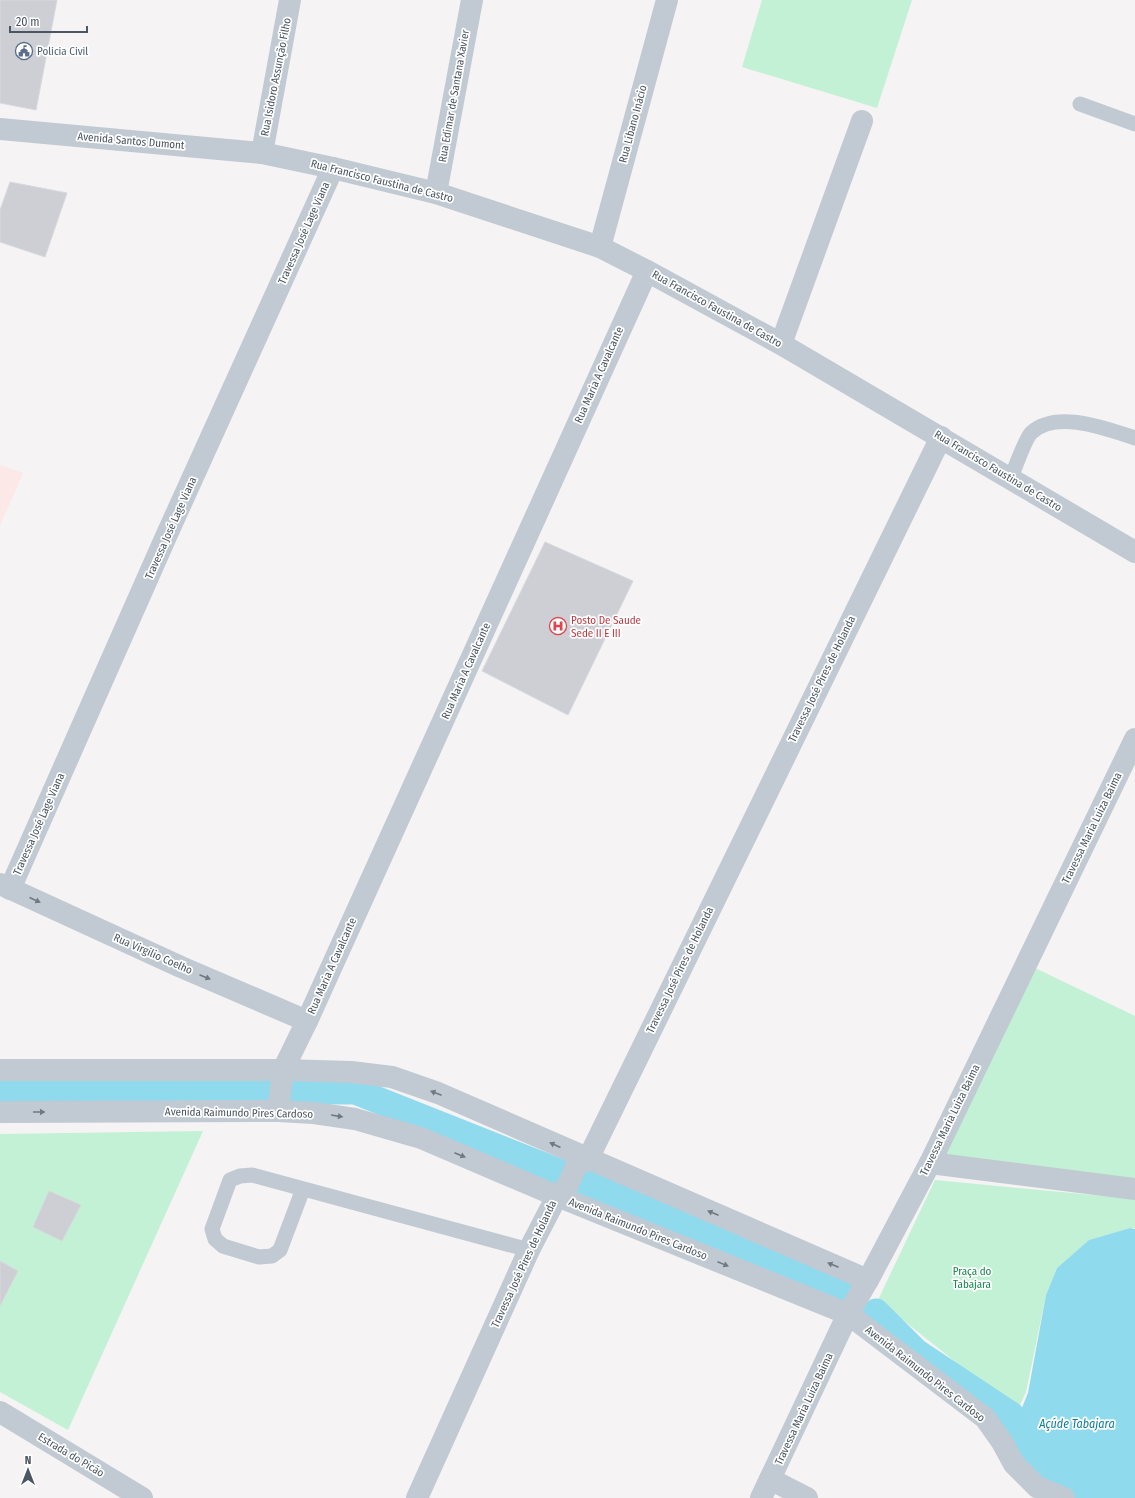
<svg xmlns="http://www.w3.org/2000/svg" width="1135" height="1498" font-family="'Fira Sans Condensed',sans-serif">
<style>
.medical{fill:#fce8e6}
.green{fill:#c3f1d5}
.water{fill:#90daee}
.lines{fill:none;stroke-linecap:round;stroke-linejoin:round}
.canal{stroke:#90daee;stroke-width:27}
.building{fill:#cdcfd5;stroke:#d7d9de}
.service{stroke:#c1cad2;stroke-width:15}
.minor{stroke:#c1cad2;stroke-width:22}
.tertiary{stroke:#c1cad2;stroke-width:22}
.oneway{fill:#6e7983}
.labels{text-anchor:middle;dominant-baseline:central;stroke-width:3.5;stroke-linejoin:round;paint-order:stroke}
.service-label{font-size:11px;fill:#4e5e75;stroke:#fff;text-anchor:start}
.street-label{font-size:11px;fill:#4a5661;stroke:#fff}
.health-label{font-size:11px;fill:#be3a42;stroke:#fff;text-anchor:start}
.park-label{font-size:11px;fill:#17864f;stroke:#fff}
.water-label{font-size:12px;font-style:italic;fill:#0c7c9b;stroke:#fff}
</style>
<rect width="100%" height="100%" fill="#f5f3f3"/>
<!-- medical -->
<polygon class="medical" points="0,465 23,473 0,525"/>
<!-- green -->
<g class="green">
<polygon points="762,0 912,0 877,108 742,67"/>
<polygon points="1035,968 1135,1016 1135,1184 941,1157"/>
<polygon points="203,1131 68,1430 0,1392 0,1134"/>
<polygon points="935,1180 1135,1199 1135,1228 1130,1228 1089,1240 1057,1268 1046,1295 1026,1392 1017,1411 878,1300"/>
</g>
<!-- water -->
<polygon class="water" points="1130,1228 1135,1229 1135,1498 1090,1498 1044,1472 1036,1465 1030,1457 1024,1446 1020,1435 1019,1415 1028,1393 1046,1295 1057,1268 1089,1240"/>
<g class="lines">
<!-- canal -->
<g class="canal">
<polyline points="0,1089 355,1091 587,1183 850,1297"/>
<polyline points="876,1312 916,1352 1011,1415 1020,1452 1041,1479 1077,1498"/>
</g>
</g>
<!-- building -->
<g class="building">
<polygon points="0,0 57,0 36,110 0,103"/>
<polygon points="10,182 67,193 45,257 0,242 0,210"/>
<polygon points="545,542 633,581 568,715 482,671"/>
<polygon points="49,1191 81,1205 62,1241 33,1227"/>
<polygon points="0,1261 18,1271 0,1306"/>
</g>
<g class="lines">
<!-- service -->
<g class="service">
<polyline points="1080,104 1135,124"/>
<path d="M1011 478C1014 470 1026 438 1031 433 1056 409 1107 429 1135 438"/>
<polyline points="303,1189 280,1250 272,1256 259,1257 223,1246 215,1239 212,1229 230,1180 240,1176 252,1175 529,1250"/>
</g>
<!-- minor -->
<g class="minor">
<polyline points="262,153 290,0"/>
<polyline points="436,193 472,0"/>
<polyline points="600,247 667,0"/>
<polyline points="781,344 862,121"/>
<polyline points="0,884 181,967 307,1021"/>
<polyline points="10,889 168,532 333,168"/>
<polyline points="0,1070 283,1070 351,1072 392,1077 438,1093 868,1280"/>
<polyline points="278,1111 283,1070 307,1021 647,271"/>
<polyline points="0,1112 278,1111 314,1113 355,1119 421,1138 557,1196 848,1314 985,1418 1002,1442 1014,1464 1037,1487 1064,1498"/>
<polyline points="930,1163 1135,1189"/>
<polyline points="0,1412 142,1498"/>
<polyline points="770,1479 807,1498"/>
<polyline points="417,1498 529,1250 557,1196 567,1187 576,1166 588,1159 941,437"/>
<polyline points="761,1498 848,1314 868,1280 930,1163 1135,739"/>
</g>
<!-- tertiary -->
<polyline class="tertiary" points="0,129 262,153 333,168 436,193 600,247 647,271 781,344 1135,552"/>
</g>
<!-- one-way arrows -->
<defs><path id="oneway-solid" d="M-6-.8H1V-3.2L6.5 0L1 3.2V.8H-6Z"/></defs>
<g class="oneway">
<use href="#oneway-solid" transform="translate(35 900) rotate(25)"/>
<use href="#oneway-solid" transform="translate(205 977) rotate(23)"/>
<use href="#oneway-solid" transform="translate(436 1093) rotate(-159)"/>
<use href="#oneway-solid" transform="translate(39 1112)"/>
<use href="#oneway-solid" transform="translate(337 1116) rotate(9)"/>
<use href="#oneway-solid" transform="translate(555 1145) rotate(-156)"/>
<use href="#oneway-solid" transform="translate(460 1155) rotate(23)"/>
<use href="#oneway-solid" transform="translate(713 1213) rotate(-157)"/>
<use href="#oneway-solid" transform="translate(723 1264) rotate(22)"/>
<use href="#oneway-solid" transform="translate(833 1265) rotate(-157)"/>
</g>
<!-- icons -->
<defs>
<g id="civic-ring" transform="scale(0.9)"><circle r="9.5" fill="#fff" stroke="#5c6f8a" stroke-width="1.5"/><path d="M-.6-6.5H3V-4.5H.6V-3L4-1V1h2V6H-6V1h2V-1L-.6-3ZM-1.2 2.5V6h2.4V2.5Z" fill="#5c6f8a"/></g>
<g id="hospital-ring" transform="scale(0.9)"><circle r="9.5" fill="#fff" stroke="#e0444e" stroke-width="1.5"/><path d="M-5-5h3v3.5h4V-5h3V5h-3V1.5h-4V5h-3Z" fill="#e0444e"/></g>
</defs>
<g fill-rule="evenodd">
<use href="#civic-ring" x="24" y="51"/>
<use href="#hospital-ring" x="558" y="626"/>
</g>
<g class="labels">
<!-- service labels -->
<g class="service-label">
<text x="37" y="51">Policia Civil</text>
</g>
<!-- street labels -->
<g class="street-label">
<text transform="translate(276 77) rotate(-79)">Rua Isidoro Assunção Filho</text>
<text transform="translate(454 96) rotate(-80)">Rua Edimar de Santana Xavier</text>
<text transform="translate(633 124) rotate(-75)">Rua Líbano Inácio</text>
<text transform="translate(131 141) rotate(5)">Avenida Santos Dumont</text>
<text transform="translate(382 181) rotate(14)">Rua Francisco Faustina de Castro</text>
<text transform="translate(304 233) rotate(-66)">Travessa José Lage Viana</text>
<text transform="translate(717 309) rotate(29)">Rua Francisco Faustina de Castro</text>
<text transform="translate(599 375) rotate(-66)">Rua Maria A Cavalcante</text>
<text transform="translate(998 471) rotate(31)">Rua Francisco Faustina de Castro</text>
<text transform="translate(171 528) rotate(-66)">Travessa José Lage Viana</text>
<text transform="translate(466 671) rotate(-66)">Rua Maria A Cavalcante</text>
<text transform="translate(822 679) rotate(-64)">Travessa José Pires de Holanda</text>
<text transform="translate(39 824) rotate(-66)">Travessa José Lage Viana</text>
<text transform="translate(1092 828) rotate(-64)">Travessa Maria Luiza Baima</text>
<text transform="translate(153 954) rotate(24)">Rua Virgilio Coelho</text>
<text transform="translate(332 966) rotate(-66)">Rua Maria A Cavalcante</text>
<text transform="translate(680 970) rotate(-64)">Travessa José Pires de Holanda</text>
<text transform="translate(239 1113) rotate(1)">Avenida Raimundo Pires Cardoso</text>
<text transform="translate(950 1120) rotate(-64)">Travessa Maria Luiza Baima</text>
<text transform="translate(638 1229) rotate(22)">Avenida Raimundo Pires Cardoso</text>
<text transform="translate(524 1264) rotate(-65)">Travessa José Pires de Holanda</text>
<text transform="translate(925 1374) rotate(38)">Avenida Raimundo Pires Cardoso</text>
<text transform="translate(804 1409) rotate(-65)">Travessa Maria Luiza Baima</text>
<text transform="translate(71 1455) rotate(31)">Estrada do Picão</text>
</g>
<!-- health labels -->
<g class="health-label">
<text x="571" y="620">Posto De Saude<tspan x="571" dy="13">Sede II E III</tspan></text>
</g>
<!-- park labels -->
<g class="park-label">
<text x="972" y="1271">Praça do<tspan x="972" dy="13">Tabajara</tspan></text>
</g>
<!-- water labels -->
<g class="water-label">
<text x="1077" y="1424">Açúde Tabajara</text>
</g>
</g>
<!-- north arrow -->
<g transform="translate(28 1470)" stroke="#ffffff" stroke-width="3" paint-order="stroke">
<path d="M0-3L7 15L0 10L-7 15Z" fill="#4a5661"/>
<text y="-6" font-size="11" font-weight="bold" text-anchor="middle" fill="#4a5661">N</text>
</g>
<!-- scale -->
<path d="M10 26v6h77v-6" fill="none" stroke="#4a5661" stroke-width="2"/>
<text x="16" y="26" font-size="12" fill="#4a5661" stroke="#ffffff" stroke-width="3" paint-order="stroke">20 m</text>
</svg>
